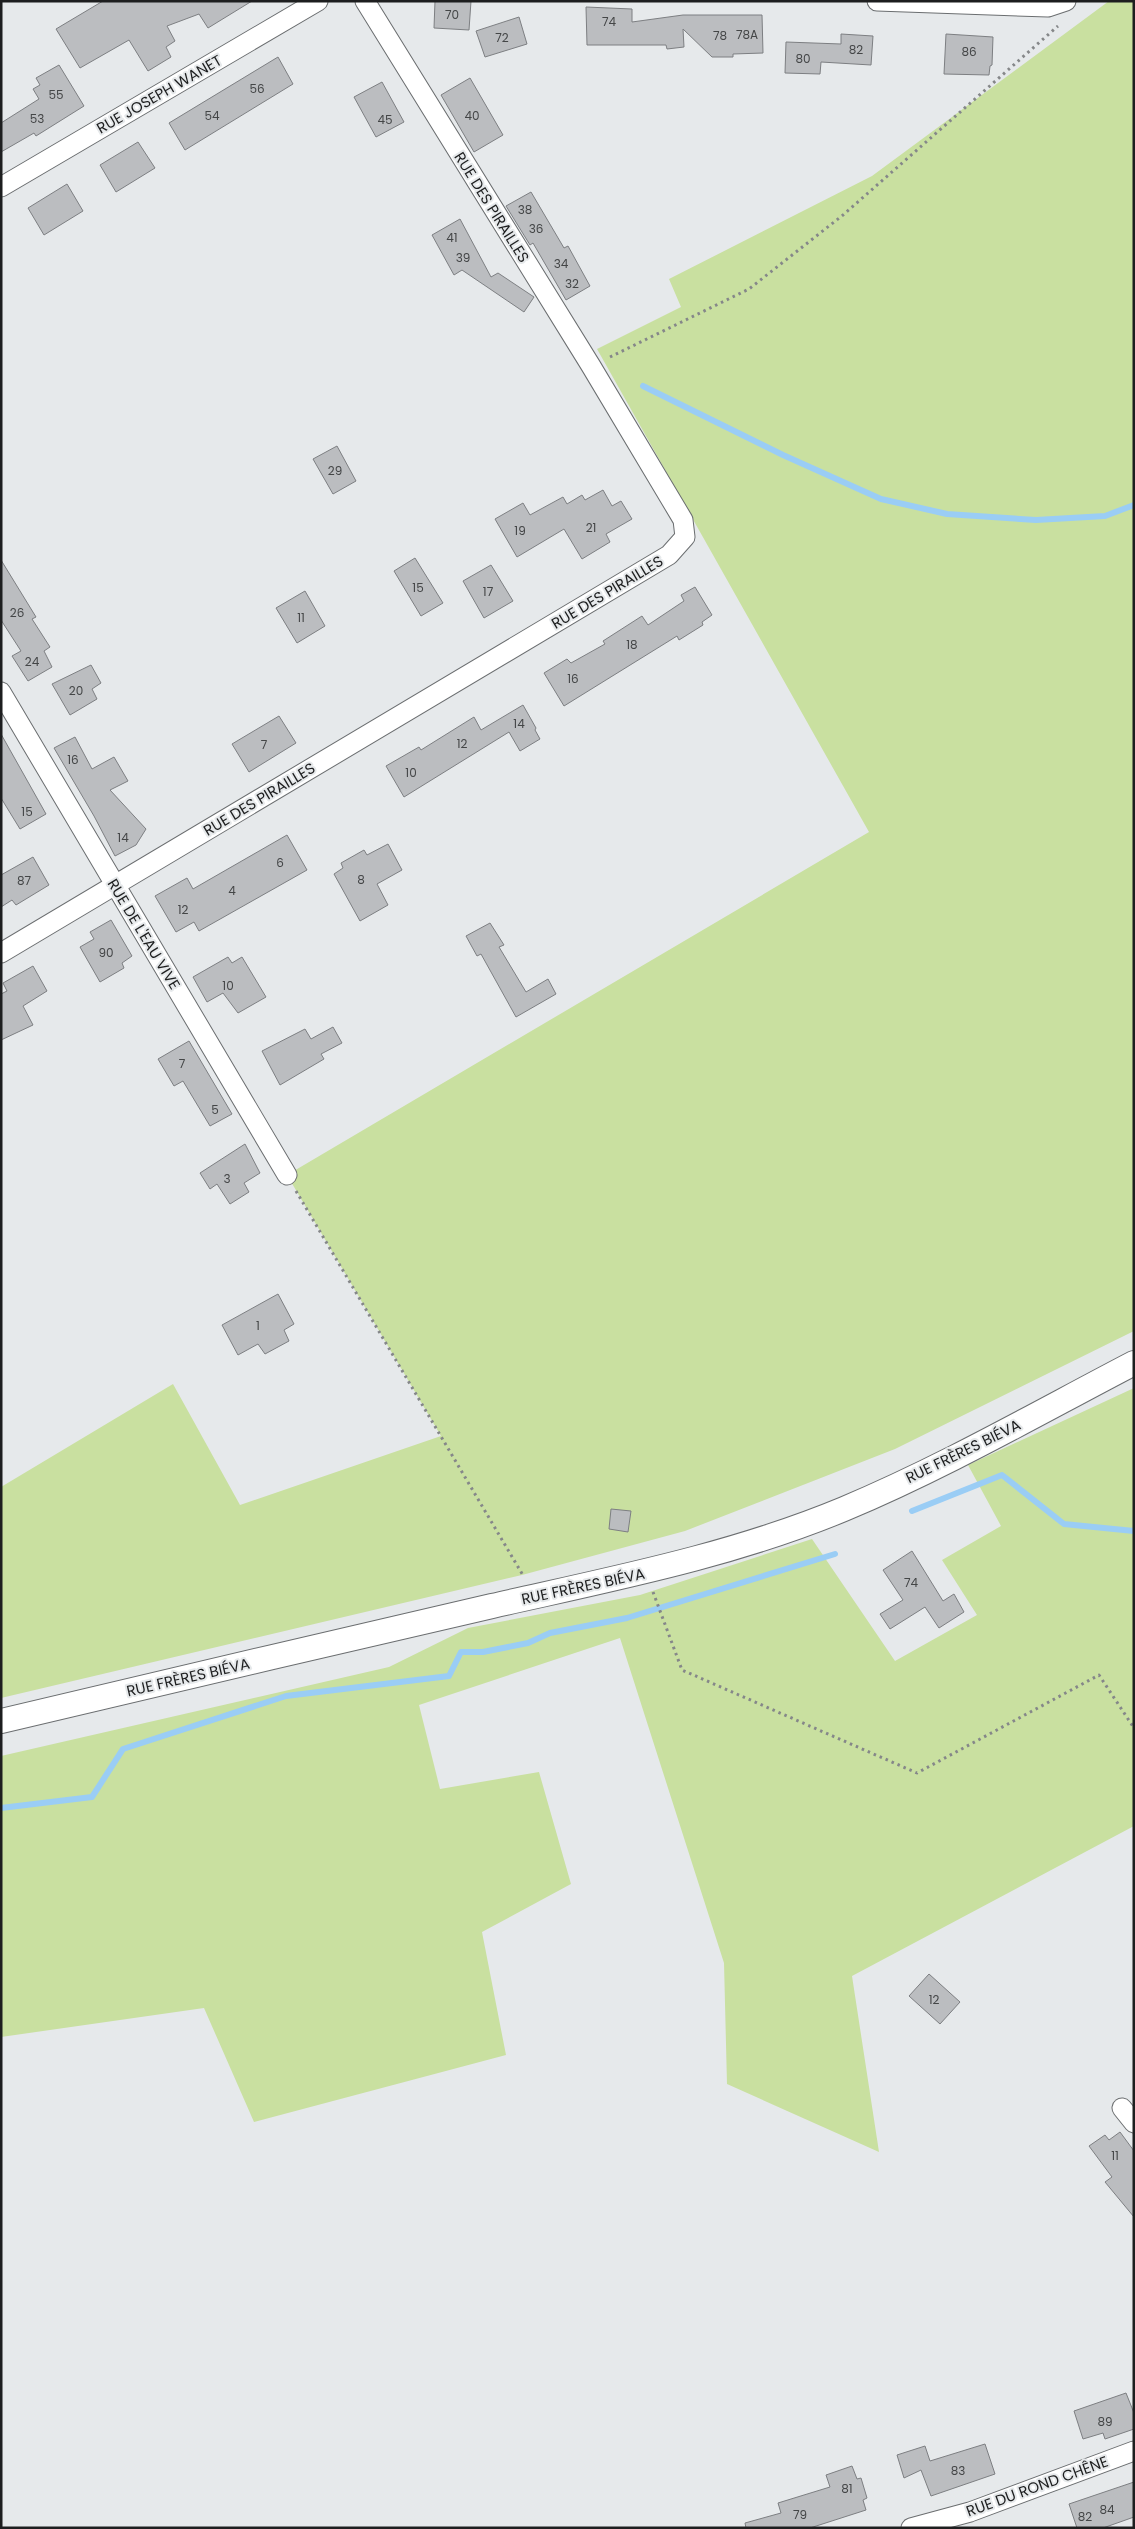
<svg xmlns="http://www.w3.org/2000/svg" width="1135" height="2529" font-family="Poppins,sans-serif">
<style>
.green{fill:#c9e0a0}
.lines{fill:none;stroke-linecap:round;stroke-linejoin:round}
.stream{stroke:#9acdf5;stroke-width:6}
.building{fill:#bbbdc0;stroke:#7d7f82}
.minor-casing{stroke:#6b6e70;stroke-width:21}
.tertiary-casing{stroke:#6b6e70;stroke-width:26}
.path{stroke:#858789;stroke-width:3;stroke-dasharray:2.5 4;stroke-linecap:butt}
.minor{stroke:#fff;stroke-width:19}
.tertiary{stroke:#fff;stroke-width:24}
.labels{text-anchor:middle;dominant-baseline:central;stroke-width:4;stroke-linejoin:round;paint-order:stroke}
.number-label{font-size:12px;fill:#444647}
.street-label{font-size:15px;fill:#1d1e1f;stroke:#e6e9eb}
</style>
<rect width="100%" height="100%" fill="#e6e9eb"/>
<!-- green -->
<g class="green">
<polygon points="1109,1 1134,1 1134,1331 895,1449 685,1531 522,1575 1,1698 1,1487 173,1384 240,1505 441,1436 287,1175 869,832 597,349 681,307 669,279 872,176"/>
<polygon points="1134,1388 1134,1826 852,1976 879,2152 727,2084 724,1963 620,1638 419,1705 440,1789 539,1772 571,1884 482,1932 506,2055 254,2122 204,2008 1,2037 1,1756 389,1667 468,1628 640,1595 812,1539 895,1661 977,1615 942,1560 1001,1526 968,1465"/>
</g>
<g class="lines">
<!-- stream -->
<g class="stream">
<polyline points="643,386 783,455 881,499 947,514 1036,520 1105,516 1134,505"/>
<polyline points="912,1511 1002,1475 1064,1524 1134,1531"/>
<polyline points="1,1808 92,1797 123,1749 286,1696 449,1676 461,1652 483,1652 528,1643 550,1633 627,1618 835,1554"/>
</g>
</g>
<!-- building -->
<g class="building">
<polygon points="103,1 252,1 208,28 199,14 167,26 175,41 166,47 171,57 148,71 129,40 80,68 56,29"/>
<polygon points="435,1 471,1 469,30 434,28"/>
<polygon points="586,7 632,9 632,22 683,15 762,15 763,53 733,54 733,57 712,57 683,29 684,47 667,49 666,45 587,45"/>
<polygon points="519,17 527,44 485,57 476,31"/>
<polygon points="841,34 873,36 871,65 821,62 820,74 785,73 786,42 841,44"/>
<polygon points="946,34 993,37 992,65 990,66 989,75 944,74"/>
<polygon points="278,57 293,84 185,150 169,123"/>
<polygon points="59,65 84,106 36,136 34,133 1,152 1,123 39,99 33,89 40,85 36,78"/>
<polygon points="470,78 503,135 474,152 441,95"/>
<polygon points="382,82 404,122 376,137 354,97"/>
<polygon points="138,142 155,168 116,192 100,165"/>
<polygon points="67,184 83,211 44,235 28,208"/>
<polygon points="531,192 564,248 568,246 590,286 566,300 533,243 530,245 506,206"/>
<polygon points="460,219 491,277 498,273 534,297 524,312 462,270 454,275 432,235"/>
<polygon points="337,446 356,481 333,494 313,459"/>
<polygon points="603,490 612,506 621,501 632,519 606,534 610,542 582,559 564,529 517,557 495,519 523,503 530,515 563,497 567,504 582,495 585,500"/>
<polygon points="415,558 443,603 421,616 394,571"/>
<polygon points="1,560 36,617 32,619 50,647 44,651 52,667 28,681 12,656 21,651 1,620"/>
<polygon points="491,565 513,601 484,618 463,581"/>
<polygon points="695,587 712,615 702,622 703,625 679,640 677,636 564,706 544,673 567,659 571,663 605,644 603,641 642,616 648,625 684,601 681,595"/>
<polygon points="305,591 325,626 297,643 276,608"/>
<polygon points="91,665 101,683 92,689 97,699 70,715 52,684"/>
<polygon points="523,705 536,728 535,730 540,739 520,751 509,732 404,797 386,766 419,747 421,750 474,717 481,730"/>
<polygon points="279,716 296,743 249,772 232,744"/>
<polygon points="1,734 46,814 20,829 1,798"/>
<polygon points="75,737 92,769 114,757 128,781 110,790 146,829 136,845 115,856 94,816 54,748"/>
<polygon points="287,835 307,870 199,931 194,922 176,932 155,896 187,878 193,889"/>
<polygon points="388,844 402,870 377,884 388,905 360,921 334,874 343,868 341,863 364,850 367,855"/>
<polygon points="33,857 49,885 16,905 12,900 1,907 1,875"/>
<polygon points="111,920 132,956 122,963 124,968 100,982 80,947 94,939 90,932"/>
<polygon points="490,923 504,945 499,947 526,992 548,979 556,994 516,1017 481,954 477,956 466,936"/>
<polygon points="228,957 232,963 242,957 266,997 238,1013 223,993 207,1002 193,977"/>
<polygon points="33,966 47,991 23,1006 33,1025 1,1040 1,994 7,991 3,983"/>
<polygon points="333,1027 342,1043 321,1054 324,1059 280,1085 262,1051 305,1029 311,1039"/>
<polygon points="189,1041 232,1114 210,1126 183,1081 174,1086 158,1059"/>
<polygon points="245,1144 260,1173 244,1183 249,1192 230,1204 217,1184 210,1189 200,1173"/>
<polygon points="278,1294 294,1324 284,1330 289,1341 265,1354 258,1344 238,1355 222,1325"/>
<polygon points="611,1509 631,1511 628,1532 609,1529"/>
<polygon points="912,1551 943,1601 954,1594 964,1612 939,1628 925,1607 890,1629 880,1614 903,1600 883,1570"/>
<polygon points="929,1974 960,2002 940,2024 909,1996"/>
<polygon points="1120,2132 1134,2151 1134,2217 1105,2182 1112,2177 1089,2146 1105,2135 1109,2140"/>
<polygon points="1126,2393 1134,2413 1134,2429 1105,2439 1103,2433 1083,2439 1074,2411"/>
<polygon points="985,2444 995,2474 931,2496 921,2470 904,2478 897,2455 925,2446 930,2461"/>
<polygon points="852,2466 857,2479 861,2478 867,2498 863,2500 866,2510 810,2528 746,2528 745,2523 781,2513 778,2503 830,2487 826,2475"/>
<polygon points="1134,2482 1134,2517 1103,2528 1077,2528 1069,2504"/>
</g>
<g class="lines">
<!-- minor casing -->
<g class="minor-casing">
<g id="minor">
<polyline points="877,1 1048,7 1066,1"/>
<polyline points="1,187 318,1"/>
<polyline points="1,692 287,1175"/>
<polyline points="1,953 669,555 685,537 683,520 591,366 365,1"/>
<polyline points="1122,2108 1134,2123"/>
<polyline points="911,2528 970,2512 1134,2451"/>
</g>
</g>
<!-- tertiary casing -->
<g class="tertiary-casing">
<path id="tertiary" d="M1 1721C165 1682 328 1644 492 1606 611 1579 731 1556 844 1509 944 1467 1038 1413 1134 1363"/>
</g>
<!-- path -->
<g class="path">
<polyline points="610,357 749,289 843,215 1058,26"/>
<polyline points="296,1191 524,1577"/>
<polyline points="653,1592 682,1670 917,1773 1099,1675 1134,1728"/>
</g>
<!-- minor -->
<use href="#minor" class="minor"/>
<!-- tertiary -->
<use href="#tertiary" class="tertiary"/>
</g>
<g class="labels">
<!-- number labels -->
<g class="number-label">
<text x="452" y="14">70</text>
<text x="609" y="21">74</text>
<text x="747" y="34">78A</text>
<text x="720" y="35">78</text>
<text x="502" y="37">72</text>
<text x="856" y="49">82</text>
<text x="969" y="51">86</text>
<text x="803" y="58">80</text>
<text x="257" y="88">56</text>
<text x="56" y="94">55</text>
<text x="212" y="115">54</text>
<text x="472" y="115">40</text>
<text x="37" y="118">53</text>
<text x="385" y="119">45</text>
<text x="525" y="209">38</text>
<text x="536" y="228">36</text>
<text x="452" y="237">41</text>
<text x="463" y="257">39</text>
<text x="561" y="263">34</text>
<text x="572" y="283">32</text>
<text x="335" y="470">29</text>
<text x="591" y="527">21</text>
<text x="520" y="530">19</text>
<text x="418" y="587">15</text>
<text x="488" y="591">17</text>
<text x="17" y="612">26</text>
<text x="301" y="617">11</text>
<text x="632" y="644">18</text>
<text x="32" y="661">24</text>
<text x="573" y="678">16</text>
<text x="76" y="690">20</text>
<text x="519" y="723">14</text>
<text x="462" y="743">12</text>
<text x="264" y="744">7</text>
<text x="73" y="759">16</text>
<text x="411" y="772">10</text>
<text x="27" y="811">15</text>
<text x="123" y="837">14</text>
<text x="280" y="862">6</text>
<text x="361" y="879">8</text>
<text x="24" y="880">87</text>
<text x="232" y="890">4</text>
<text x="183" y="909">12</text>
<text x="106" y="952">90</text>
<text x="228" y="985">10</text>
<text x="182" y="1063">7</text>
<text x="215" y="1109">5</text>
<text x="227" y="1178">3</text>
<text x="258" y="1325">1</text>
<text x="911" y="1582">74</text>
<text x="934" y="1999">12</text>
<text x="1115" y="2155">11</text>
<text x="1105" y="2421">89</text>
<text x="958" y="2470">83</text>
<text x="847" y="2488">81</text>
<text x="1107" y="2509">84</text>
<text x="800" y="2514">79</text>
<text x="1085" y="2516">82</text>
</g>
<!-- street labels -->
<g class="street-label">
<text transform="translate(159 94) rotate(-30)">RUE JOSEPH WANET</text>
<text transform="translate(492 207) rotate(58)">RUE DES PIRAILLES</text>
<text transform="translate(607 592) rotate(-31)">RUE DES PIRAILLES</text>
<text transform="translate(259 799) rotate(-31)">RUE DES PIRAILLES</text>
<text transform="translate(144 934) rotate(59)">RUE DE L'EAU VIVE</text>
<text transform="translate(963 1451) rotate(-26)">RUE FRÈRES BIÉVA</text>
<text transform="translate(583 1586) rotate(-12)">RUE FRÈRES BIÉVA</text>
<text transform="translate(188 1677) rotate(-13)">RUE FRÈRES BIÉVA</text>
<text transform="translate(1037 2486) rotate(-20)">RUE DU ROND CHÊNE</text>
</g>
</g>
<!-- border -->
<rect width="1135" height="2529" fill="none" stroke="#1d1e1f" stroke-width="5"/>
</svg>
